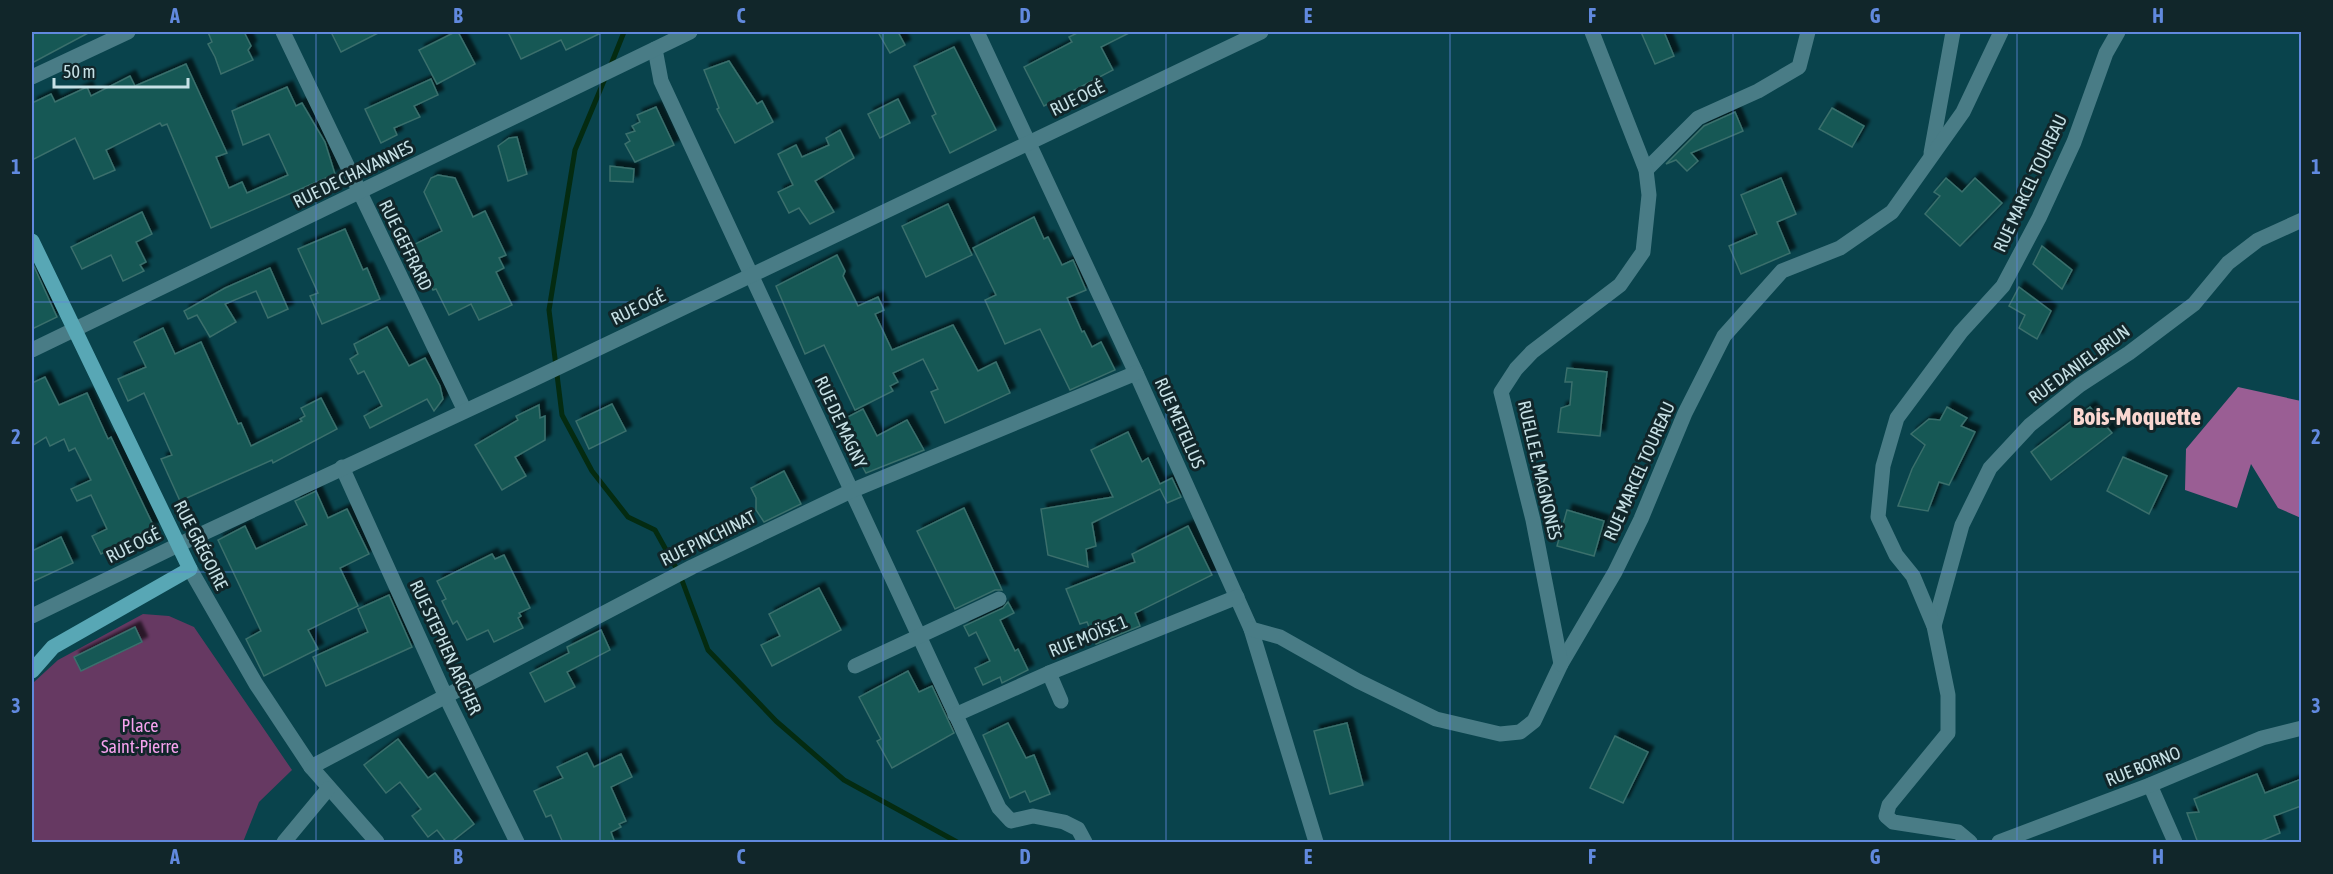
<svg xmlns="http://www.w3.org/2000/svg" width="2333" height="874" font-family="'Asap Condensed',sans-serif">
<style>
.green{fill:#663962}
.forest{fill:#9a5e94}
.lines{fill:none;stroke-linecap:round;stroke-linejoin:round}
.stream{stroke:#042b11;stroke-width:5}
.building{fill:#165855;stroke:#3a6f6c;stroke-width:1.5;filter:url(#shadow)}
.minor{stroke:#497c86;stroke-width:15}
.major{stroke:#58a7b5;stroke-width:15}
.grid{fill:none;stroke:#6189de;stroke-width:1.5;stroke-opacity:0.55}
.labels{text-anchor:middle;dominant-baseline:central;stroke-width:6;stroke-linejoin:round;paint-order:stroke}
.street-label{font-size:18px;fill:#c7e1e6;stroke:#11262a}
.park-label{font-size:18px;fill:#f5a2ee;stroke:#11262a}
.district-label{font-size:24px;font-weight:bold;fill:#fad7d1;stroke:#11262a}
.neatline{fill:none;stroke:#6189de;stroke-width:2}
.grid-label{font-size:20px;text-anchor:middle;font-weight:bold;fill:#6189de}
</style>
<defs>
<filter id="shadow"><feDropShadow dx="5.5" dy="-5.5" stdDeviation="1.5" flood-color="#0009"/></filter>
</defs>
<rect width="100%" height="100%" fill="#09434c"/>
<!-- green -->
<polygon class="green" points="143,614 169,616 194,627 292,770 259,802 243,842 32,842 32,713 34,682 58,660"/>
<!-- forest -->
<polygon class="forest" points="2238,387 2301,401 2301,518 2278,508 2251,464 2237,508 2185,490 2186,449"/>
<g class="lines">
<!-- stream -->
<g class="stream">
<polyline points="610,67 624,32"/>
<polyline points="606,76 575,150 549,310 562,415 592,471 628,517 655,530 680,575 708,650 776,721 844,780 957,842"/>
</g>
</g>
<!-- building -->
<g class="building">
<polygon points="32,32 90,32 32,63"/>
<polygon points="208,32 244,32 251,46 248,50 253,60 221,74 215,57 208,44 212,42"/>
<polygon points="331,32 380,32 341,52"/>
<polygon points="455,32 458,32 475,64 437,84 419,50"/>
<polygon points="508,32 603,32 566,50 561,40 521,59"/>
<polygon points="878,32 898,32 905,45 890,53"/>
<polygon points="1079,32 1131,32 1101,47 1113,70 1044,106 1024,67 1072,42 1069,37"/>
<polygon points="1641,32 1664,32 1674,56 1655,64"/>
<polygon points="954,47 996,130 950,153 932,116 936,114 914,66"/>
<polygon points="729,61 757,104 762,101 773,122 735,143 717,109 719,108 704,70"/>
<polygon points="186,64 227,153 216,157 229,188 242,182 247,193 288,175 269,134 243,145 232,111 287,87 296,106 302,103 325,142 335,174 211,228 167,124 162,126 160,123 106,150 115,170 94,179 75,138 32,160 32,103 51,94 55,102 87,87 91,96 130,76 135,86"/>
<polygon points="431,79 438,95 414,106 420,117 394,128 397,135 381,143 365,109"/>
<polygon points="898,99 910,123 880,138 868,114"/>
<polygon points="656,107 674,145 635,162 625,144 630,141 626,134 635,131 632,126 640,122 637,115"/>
<polygon points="1832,108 1864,126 1852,147 1819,129"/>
<polygon points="1735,112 1743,131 1691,153 1698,161 1687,171 1676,160 1666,164 1704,126"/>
<polygon points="840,130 854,158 815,181 834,212 810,224 799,208 789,213 778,192 793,185 778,154 796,145 802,157 829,145 826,138"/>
<polygon points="517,137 527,174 508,181 498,146 509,138"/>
<polygon points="610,166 634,169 633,182 610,181"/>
<polygon points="438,175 455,178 473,217 485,211 506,255 499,258 504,268 496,272 512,305 479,320 471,304 449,315 436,289 433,290 413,245 442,231 424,192 431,178"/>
<polygon points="1781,178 1796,214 1777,222 1790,253 1741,274 1729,246 1757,234 1741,195"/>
<polygon points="1946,178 1962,192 1975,178 2002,203 1960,246 1925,214 1940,196 1934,192"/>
<polygon points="948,204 972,255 926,277 902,226"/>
<polygon points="142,212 152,234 136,242 146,262 140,265 144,271 123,281 111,255 82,269 71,247"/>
<polygon points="1034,217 1044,239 1048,237 1062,265 1073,260 1086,290 1067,298 1082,332 1084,331 1092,347 1101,342 1115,370 1070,390 1040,329 1005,344 985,300 996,295 973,248"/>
<polygon points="345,229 363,270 367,268 380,299 322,324 310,296 318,293 298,249"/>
<polygon points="2042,246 2072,270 2062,289 2033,264"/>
<polygon points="837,255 845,271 843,276 858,306 878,297 884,310 875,314 892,350 953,325 978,371 996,362 1010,393 945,423 931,392 938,389 923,359 893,373 898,382 890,386 893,391 855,410 824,345 805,354 776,286"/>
<polygon points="32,262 57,317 32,329"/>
<polygon points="270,268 288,309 268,318 256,291 225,304 236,322 210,337 197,315 188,319 184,311 225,288"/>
<polygon points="2019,287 2051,311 2037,339 2019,328 2025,315 2009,306"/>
<polygon points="387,327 409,366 425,358 440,386 443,399 434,411 427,399 370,428 364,416 382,406 364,371 358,374 350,359 358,354 354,344"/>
<polygon points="163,328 175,354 201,342 238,424 241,423 251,446 302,421 300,419 305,416 301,408 321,398 337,429 273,463 272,460 180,501 161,459 172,455 144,393 128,401 118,379 146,367 134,342"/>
<polygon points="1567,368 1607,372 1600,436 1558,432 1561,408 1570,405 1572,382 1565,382"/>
<polygon points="45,377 59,405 87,393 108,439 111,437 154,527 101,554 92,536 107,529 91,495 77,501 71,489 91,480 75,448 69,451 64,439 50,446 46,437 32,446 32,383"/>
<polygon points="612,404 626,431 589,449 576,421"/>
<polygon points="539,405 540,418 545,416 545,440 515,457 526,476 502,490 475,445 518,420 516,416"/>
<polygon points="1947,407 1967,418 1961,426 1975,432 1949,485 1939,482 1928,511 1898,506 1912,469 1925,445 1911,434 1929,419 1940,420"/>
<polygon points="2090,407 2112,433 2051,480 2031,452"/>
<polygon points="863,409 877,436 907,420 924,450 866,473 838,422"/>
<polygon points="1128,432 1142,462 1148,458 1160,484 1172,478 1181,497 1167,503 1160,489 1092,523 1096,546 1086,549 1088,567 1048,555 1041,509 1113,497 1091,450"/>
<polygon points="2123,457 2167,476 2149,514 2107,491"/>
<polygon points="784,471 801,504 764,522 756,510 756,498 751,488"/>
<polygon points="316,491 328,518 347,509 369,554 340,568 358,606 308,630 318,649 264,676 246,639 261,631 218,540 245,526 256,549 307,525 295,501"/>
<polygon points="964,508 1002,590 995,590 955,609 917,531"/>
<polygon points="1567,510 1604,521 1594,556 1557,546"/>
<polygon points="1188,526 1212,575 1135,613 1140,626 1096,644 1087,622 1080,624 1066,589 1135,562 1132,554"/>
<polygon points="61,537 73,563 32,582 32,551"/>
<polygon points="492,554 495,559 504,555 530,608 519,613 521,616 518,618 523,628 494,642 488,630 467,640 457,621 453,624 442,601 446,599 437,581"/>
<polygon points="819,588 841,630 772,666 761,645 780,636 769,614"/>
<polygon points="389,595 412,647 326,686 313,657 368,632 358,609"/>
<polygon points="1008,602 1014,613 1000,620 1015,651 1018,649 1028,670 1002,683 1000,677 983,685 975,668 990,661 976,632 969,636 964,626 1003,608"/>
<polygon points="135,627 142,642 81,671 74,657"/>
<polygon points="601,630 610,650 567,672 575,687 545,702 530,673 569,653 567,647"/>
<polygon points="908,671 919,692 932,686 954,733 892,768 877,741 881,739 859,697"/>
<polygon points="1008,723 1026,758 1034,755 1050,794 1030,802 1025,791 1010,798 983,735"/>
<polygon points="1347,723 1363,785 1330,794 1314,731"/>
<polygon points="1615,736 1648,752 1623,803 1590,788"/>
<polygon points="398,739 428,778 435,773 474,824 450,843 447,843 437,830 428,837 412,816 421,809 400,782 386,793 364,765"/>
<polygon points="587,753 594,767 621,754 632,777 611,787 626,821 619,824 621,827 611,832 615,843 563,843 551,815 546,817 534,791 563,778 557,767"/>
<polygon points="2257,774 2265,793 2301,779 2301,806 2274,816 2280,833 2256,843 2198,843 2187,813 2199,812 2194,799"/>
</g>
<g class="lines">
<!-- minor -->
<g class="minor">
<polyline points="283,32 464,409"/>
<polyline points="977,32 1136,373 1251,629 1316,842"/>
<polyline points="655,49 661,81 999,808 1011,821 1033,816 1064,822 1078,829 1085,842"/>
<polyline points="32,77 128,32"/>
<polyline points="1931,153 1953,32"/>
<polyline points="1646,170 1698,118 1758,91 1799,67 1808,32"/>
<polyline points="32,350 690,32"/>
<polyline points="342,467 446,697 517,842"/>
<polyline points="190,569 256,684 311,767 377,842"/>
<polyline points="32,616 178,545 532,380 1261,32"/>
<polyline points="1934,626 1962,525 1990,468 2030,425 2080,385 2129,353 2194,304 2228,263 2258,240 2302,220"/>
<polyline points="1251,629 1280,637 1358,681 1436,719 1500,734 1520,732 1534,721 1561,664 1615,572 1641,519 1685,413 1724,336 1782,271 1840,248 1892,212 1963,112 2001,32"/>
<polyline points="1561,664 1533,520 1501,392 1516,369 1532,352 1620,285 1643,252 1649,195 1646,170 1592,32"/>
<polyline points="855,666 999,599"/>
<polyline points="1049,673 1061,701"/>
<polyline points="955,715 1049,673 1237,597"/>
<polyline points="311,767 692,567 851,491 1136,373"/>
<polyline points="2150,785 2175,842"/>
<polyline points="284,842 328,789"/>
<polyline points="1970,842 1958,832 1893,822 1886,816 1889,805 1948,733 1948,695 1934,626 1913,576 1896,555 1878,517 1883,466 1897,418 1961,332 2003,286 2039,218 2074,142 2106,53 2118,32"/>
<polyline points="1999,842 2150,785 2262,738 2302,728"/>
</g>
<!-- major -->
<polyline class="major" points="32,241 190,569 53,647 32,671"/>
</g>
<!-- grid -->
<path class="grid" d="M316 32V842M600 32V842M883 32V842M1166 32V842M1450 32V842M1733 32V842M2017 32V842M32 302H2302M32 572H2302"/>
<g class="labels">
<!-- street labels -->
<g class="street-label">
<text transform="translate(1077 98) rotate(-26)">RUE OGÉ</text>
<text transform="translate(353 174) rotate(-26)">RUE DE CHAVANNES</text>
<text transform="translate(2030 183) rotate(-65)">RUE MARCEL TOUREAU</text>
<text transform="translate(406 245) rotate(64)">RUE GEFFRARD</text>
<text transform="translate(638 307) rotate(-26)">RUE OGÉ</text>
<text transform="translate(2079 364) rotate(-36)">RUE DANIEL BRUN</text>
<text transform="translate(841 422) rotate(65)">RUE DE MAGNY</text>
<text transform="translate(1180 423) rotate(66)">RUE METELLUS</text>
<text transform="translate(1540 470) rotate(77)">RUELLE E. MAGNONÈS</text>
<text transform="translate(1639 471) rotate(-66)">RUE MARCEL TOUREAU</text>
<text transform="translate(708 538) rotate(-26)">RUE PINCHINAT</text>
<text transform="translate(133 545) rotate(-26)">RUE OGÉ</text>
<text transform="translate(201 545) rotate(63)">RUE GRÉGOIRE</text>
<text transform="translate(1088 636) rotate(-22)">RUE MOÏSE 1</text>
<text transform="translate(446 647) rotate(65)">RUE STEPHEN ARCHER</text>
<text transform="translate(2143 766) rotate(-22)">RUE BORNO</text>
</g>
<!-- park labels -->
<g class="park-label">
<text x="140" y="725">Place<tspan x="140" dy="21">Saint-Pierre</tspan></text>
</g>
<!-- district labels -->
<g class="district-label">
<text x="2137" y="416">Bois-Moquette</text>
</g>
</g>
<!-- border -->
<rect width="2333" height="874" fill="none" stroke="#11262a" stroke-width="66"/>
<!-- scale -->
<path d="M54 78v9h134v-9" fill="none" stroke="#c7e1e6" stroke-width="3"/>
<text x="63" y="78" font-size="18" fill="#c7e1e6" stroke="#11262a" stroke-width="4.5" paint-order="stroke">50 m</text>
<rect x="33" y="33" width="2267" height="808" class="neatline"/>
<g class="grid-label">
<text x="175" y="23">A</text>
<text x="458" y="23">B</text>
<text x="741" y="23">C</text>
<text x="1025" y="23">D</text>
<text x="1308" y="23">E</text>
<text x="1592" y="23">F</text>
<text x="1875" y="23">G</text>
<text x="2158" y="23">H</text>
<text x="16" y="174">1</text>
<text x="2316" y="174">1</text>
<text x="16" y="444">2</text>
<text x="2316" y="444">2</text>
<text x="16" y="713">3</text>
<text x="2316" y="713">3</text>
<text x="175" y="864">A</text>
<text x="458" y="864">B</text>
<text x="741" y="864">C</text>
<text x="1025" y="864">D</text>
<text x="1308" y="864">E</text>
<text x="1592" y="864">F</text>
<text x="1875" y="864">G</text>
<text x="2158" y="864">H</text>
</g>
</svg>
